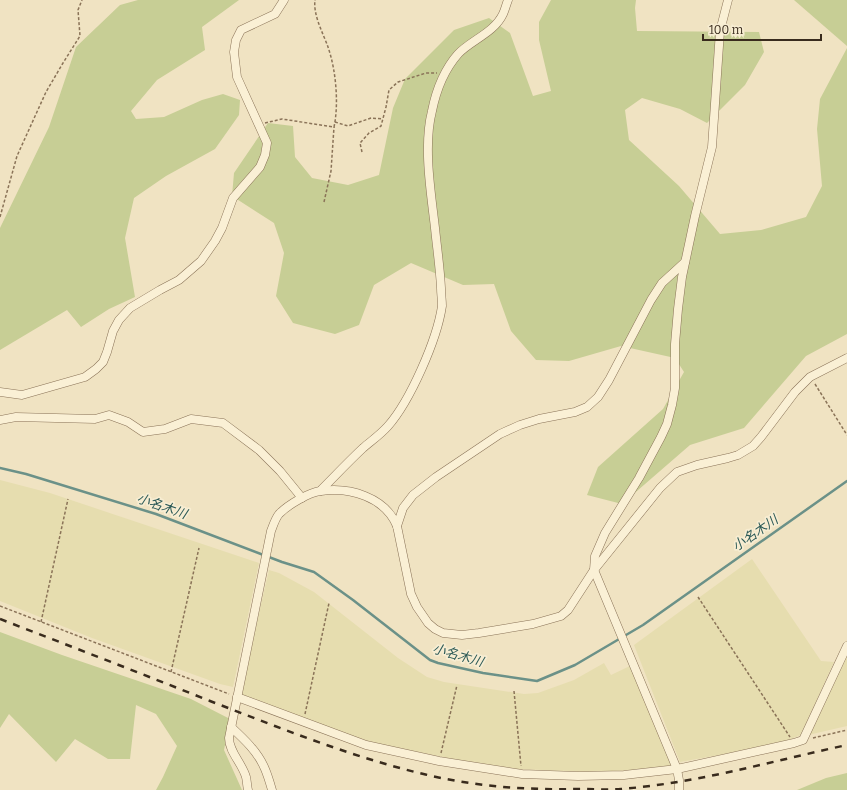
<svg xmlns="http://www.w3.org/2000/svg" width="847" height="790" font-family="Bitter,'Noto Sans JP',serif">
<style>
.farmland{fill:#e6ddaf}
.green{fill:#c7ce95}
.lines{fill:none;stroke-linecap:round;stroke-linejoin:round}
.stream{stroke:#6b9188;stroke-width:2.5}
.street-casing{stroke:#8a7358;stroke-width:9}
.path{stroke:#8a7358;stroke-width:1.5;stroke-dasharray:3 2;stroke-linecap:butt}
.street{stroke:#faf0d5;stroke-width:8}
.rail{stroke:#392b1d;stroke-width:2.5;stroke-dasharray:7 7;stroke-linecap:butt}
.labels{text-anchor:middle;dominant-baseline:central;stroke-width:3.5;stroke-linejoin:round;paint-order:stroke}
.water-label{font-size:13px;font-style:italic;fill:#2c5a57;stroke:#f7edd2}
</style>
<rect width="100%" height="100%" fill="#f0e3c2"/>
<!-- farmland -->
<g class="farmland">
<polygon points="0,480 50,493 259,563 233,687 220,684 92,638 0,601"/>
<polygon points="752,559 821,661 834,662 801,735 775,745 680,762 634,645"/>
<polygon points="269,570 279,573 314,592 398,658 427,677 444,682 524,694 538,693 574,680 604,663 611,675 632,665 671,765 667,767 632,770 591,772 517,769 453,759 379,744 363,740 244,697 241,694 241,690"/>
<polygon points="847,656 847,726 808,735"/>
</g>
<!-- green -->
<g class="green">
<polygon points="138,0 239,0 202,27 205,50 157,80 131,111 136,119 164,117 202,100 223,94 240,100 239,115 215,149 166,176 134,198 125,238 135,297 109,309 81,327 67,310 0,350 0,228 49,127 76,47 120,5"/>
<polygon points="551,0 636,0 635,8 637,31 759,32 764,52 745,85 707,123 680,109 642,98 625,110 629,140 679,186 720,234 761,230 806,217 822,186 817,129 820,99 847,48 847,334 806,356 744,428 690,445 622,504 587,495 598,467 663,409 684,372 675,358 621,346 569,361 536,360 511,331 494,284 463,285 411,263 374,285 359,325 335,334 293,323 276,296 284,253 274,223 232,196 234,173 268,123 293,126 295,157 312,178 348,185 379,175 393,108 405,79 454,30 489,18 510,33 533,96 551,91 539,40 539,22"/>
<polygon points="794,0 847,0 847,46"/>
<polygon points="0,632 62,655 191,699 230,719 224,750 242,790 156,790 163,777 177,746 156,714 136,705 130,759 108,759 75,739 56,762 9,714 0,728"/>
<polygon points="847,773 847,790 797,790 826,778"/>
</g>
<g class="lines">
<!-- stream -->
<polyline class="stream" points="0,468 26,474 156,514 282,562 314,572 353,600 430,660 438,663 483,673 537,681 575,665 643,625 847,481"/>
<!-- street casing -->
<g class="street-casing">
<g id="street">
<polyline points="0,392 22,395 85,377 96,369 103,362 107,352 113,331 119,320 130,308 160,290 179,280 201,261 215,241 222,228 233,198 260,167 265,155 267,143 237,77 234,52 236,40 241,30 275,14 284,0"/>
<polyline points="0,420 16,417 95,419 109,415 128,422 143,432 165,429 191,419 223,423 259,450 280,471 302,498"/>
<path d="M320 491C334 477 348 462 363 448 371 441 380 435 388 426 410 401 437 340 442 306 442 300 441 294 441 288 440 268 437 248 435 228 431 193 423 146 432 111 436 91 444 70 458 54 471 40 494 33 503 14 505 10 506 5 508 0"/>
<polyline points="397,526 403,508 413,495 436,477 500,434 520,425 539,419 575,412 587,407 598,397 609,380 651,300 662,283 685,262"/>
<polyline points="237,697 366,745 439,761 522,774 578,776 624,775 677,769 794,743 803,740 847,646"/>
<path d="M231 727C244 739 258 752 265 769 268 776 270 783 272 790"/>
<path d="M248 790C247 786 247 781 246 777 242 763 229 752 229 738L271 531C273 526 275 519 279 514 288 505 309 492 321 491 350 487 385 497 397 526L411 594 417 607 428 623 435 629 443 633 462 635 479 633 533 624 561 616 568 610 594 570 660 488 677 472 697 465 728 458 738 455 753 446 761 437 795 392 810 377 847 358"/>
<polyline points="679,790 679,780 677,769 594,570 595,556 605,533 639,478 661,437 667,424 672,405 675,388 675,344 678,309 682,277 695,216 712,147 720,31 728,0"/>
</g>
</g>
<!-- path -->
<g class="path">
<polyline points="335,122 348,126 371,118 383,119"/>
<path d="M265 123 282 119 334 127C339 104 336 70 328 47 323 33 313 15 315 0"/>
<polyline points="362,152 360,143 369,133 381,126 386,107 389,90 398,82 426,73 437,73"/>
<polyline points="324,202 331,171 334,127"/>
<polyline points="0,217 17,156 46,92 63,63 80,36 78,10 82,0"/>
<polyline points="815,384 847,435"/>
<polyline points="698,597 790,737"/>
<polyline points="0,606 229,694"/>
<polyline points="41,622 68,499"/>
<polyline points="171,672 199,548"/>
<polyline points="514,691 521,766"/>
<polyline points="305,714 329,603"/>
<polyline points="813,738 847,730"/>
<polyline points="441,753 457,685"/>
</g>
<!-- street -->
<use href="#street" class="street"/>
<!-- rail -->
<path class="rail" d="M0 619C70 646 140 673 210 701 283 729 356 759 432 776 480 787 529 790 577 789 592 789 607 790 621 789 698 783 772 761 847 745"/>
</g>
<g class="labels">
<!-- water labels -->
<g class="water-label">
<text transform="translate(162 506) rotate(19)">小名木川</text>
<text transform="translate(755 533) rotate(-35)">小名木川</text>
<text transform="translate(458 655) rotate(16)">小名木川</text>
</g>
</g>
<!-- scale -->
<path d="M703 34v6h118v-6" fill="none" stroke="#392b1d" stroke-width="2"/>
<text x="709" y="34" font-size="12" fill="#392b1d" stroke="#f7edd2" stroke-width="3" paint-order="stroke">100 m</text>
</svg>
